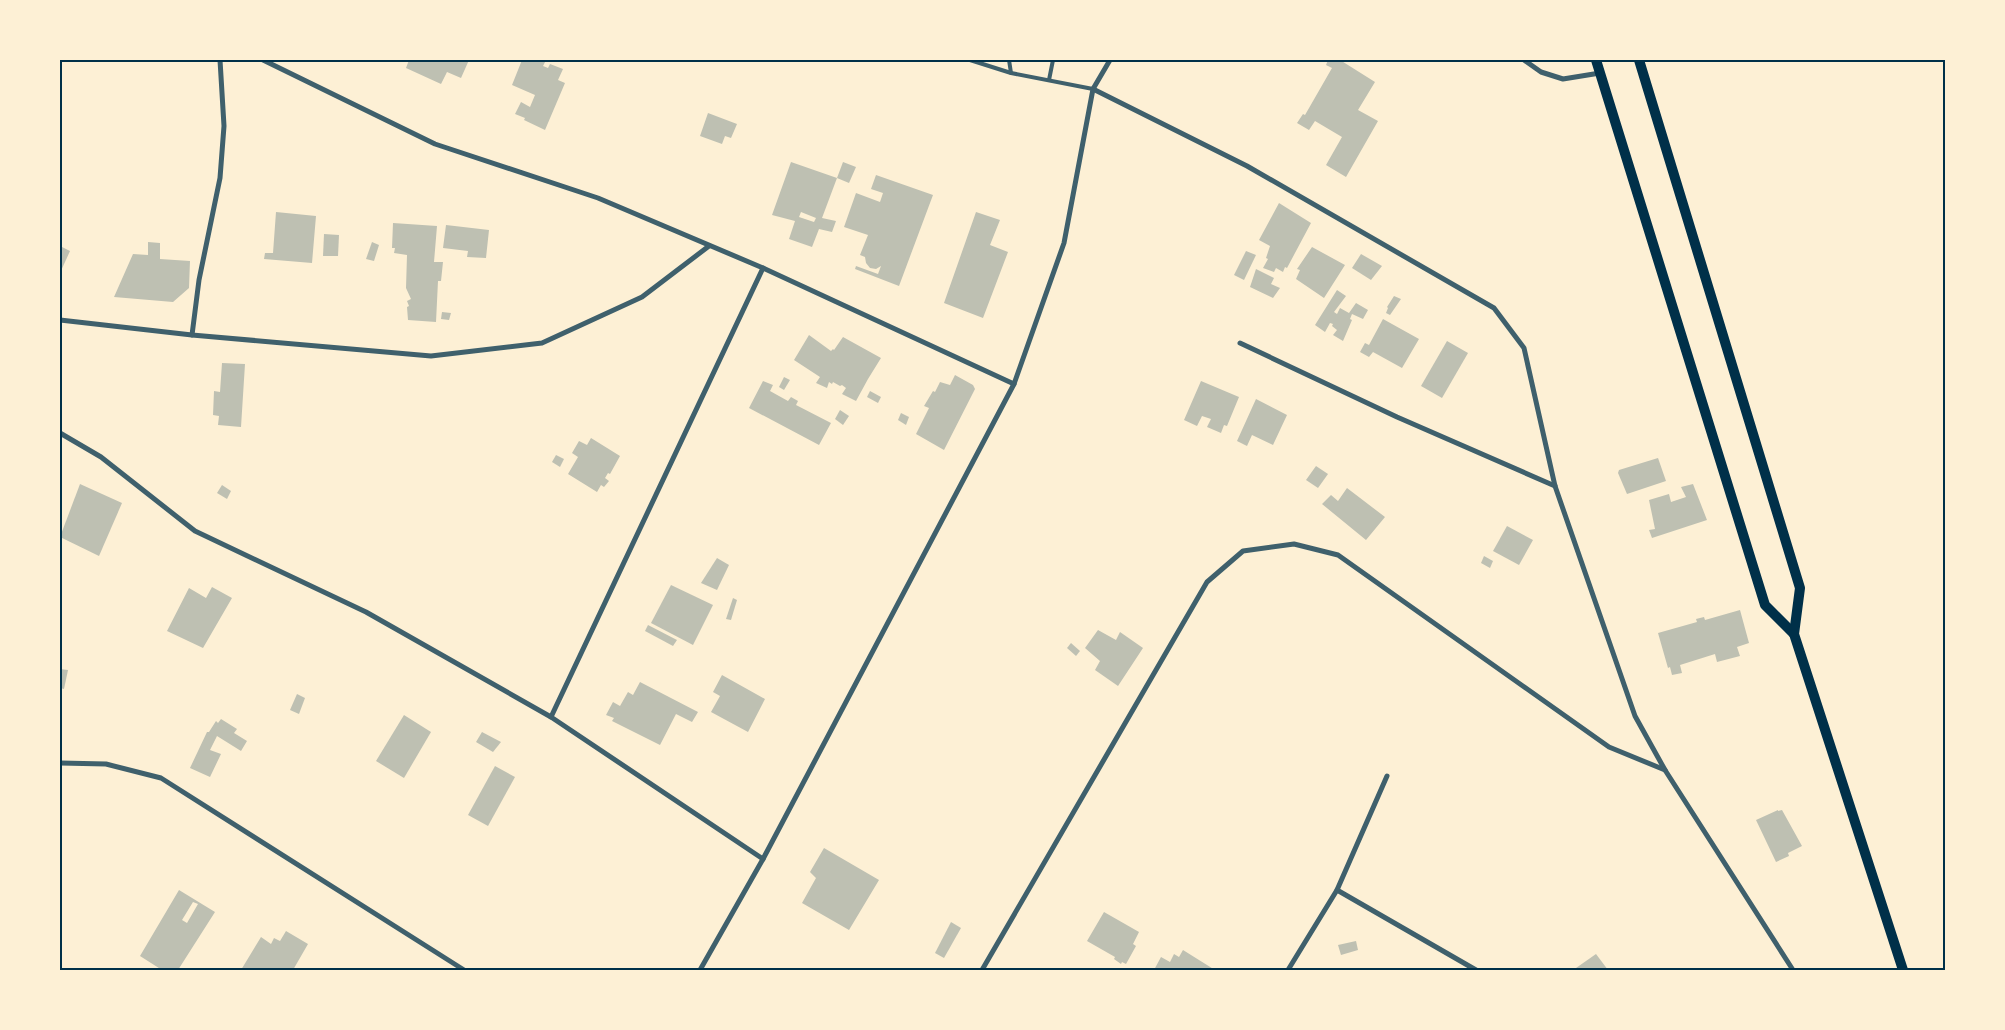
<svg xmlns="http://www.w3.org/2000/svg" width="2005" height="1030" font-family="'IBM Plex Sans',sans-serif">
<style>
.building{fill:#bec0b2;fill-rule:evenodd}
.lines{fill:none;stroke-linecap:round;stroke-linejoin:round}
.service{stroke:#3f606c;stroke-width:4}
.minor{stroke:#3f606c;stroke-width:5}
.secondary{stroke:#003049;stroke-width:10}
.neatline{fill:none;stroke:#003049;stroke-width:2}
</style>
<rect width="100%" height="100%" fill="#fdf0d5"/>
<!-- building -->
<g class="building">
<polygon points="409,60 469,60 461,78 447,72 441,84 406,68"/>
<polygon points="522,60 533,61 534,60 546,60 543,66 548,68 550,64 563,69 558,80 565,83 545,130 524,120 525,118 515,114 521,102 530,107 535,95 512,85"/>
<polygon points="1328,60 1340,60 1375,82 1358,110 1378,121 1346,177 1326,165 1342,137 1315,121 1309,130 1297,123 1303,114 1305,115 1332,68 1326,65"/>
<polygon points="708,113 737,124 731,138 725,136 722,144 700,136"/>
<path d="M791 162 837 178 822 218 836 221 832 232 819 229 812 247 789 239 795 221 772 215ZM801 212 816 218 814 222 799 217Z"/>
<polygon points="843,162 856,167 849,183 837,178"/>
<polygon points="876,175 933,195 899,286 855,269 856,266 878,274 881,266 876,269 870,268 866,263 865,257 860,255 868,235 844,227 856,193 880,202 883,193 871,189"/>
<polygon points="1279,203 1311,223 1287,268 1285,267 1283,272 1276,268 1274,272 1263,268 1268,259 1266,258 1270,246 1259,240"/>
<polygon points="276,212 316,216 312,263 264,259 265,253 273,253"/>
<polygon points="976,212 1000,220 990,245 1008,252 983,318 944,303"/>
<polygon points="393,223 437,226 434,262 443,262 441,281 438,281 436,322 408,320 407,307 409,306 407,301 411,299 406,288 407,255 394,253 395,248 392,248"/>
<polygon points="446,225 489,230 486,258 467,257 468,251 443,248"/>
<polygon points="324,234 339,235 338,256 323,256"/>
<polygon points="148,242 160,243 160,259 190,261 189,288 173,302 114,297 133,254 148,255"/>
<polygon points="372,242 379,245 374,261 366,259"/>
<polygon points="60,246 70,251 60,273"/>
<polygon points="1312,247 1345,265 1324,298 1296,279 1300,270 1297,269"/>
<polygon points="1246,251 1256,255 1244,280 1234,275"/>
<polygon points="1361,254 1382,266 1371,280 1352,268"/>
<polygon points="1256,269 1274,278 1271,284 1280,288 1273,298 1250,287"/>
<polygon points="1337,290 1346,296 1334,312 1337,314 1340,308 1349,313 1356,303 1368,310 1363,319 1352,314 1350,319 1352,320 1343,341 1333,335 1337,330 1332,326 1333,324 1330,323 1325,332 1315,325"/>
<polygon points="1394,296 1401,299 1390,315 1386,313 1388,308 1387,307"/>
<polygon points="442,312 451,313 449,320 441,319"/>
<polygon points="1383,319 1419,339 1402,368 1373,352 1369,357 1360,352 1365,343 1369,345"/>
<polygon points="809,335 831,351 833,349 834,350 843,337 881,358 868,379 856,401 842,394 846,388 842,385 840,386 833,382 832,384 829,382 827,388 816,383 820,377 794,360"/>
<polygon points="1447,341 1468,353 1442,398 1421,386"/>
<polygon points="222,363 245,364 241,427 218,425 219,416 213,415 214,391 220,392"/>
<polygon points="955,375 973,385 975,389 944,450 916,434 929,408 924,406 933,391 935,392 940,382 950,385"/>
<polygon points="784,377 790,380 784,390 779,387"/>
<polygon points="763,381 773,385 770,391 788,401 791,397 798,401 796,405 831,423 819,445 749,408"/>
<polygon points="1201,381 1239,397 1227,426 1224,425 1221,433 1207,427 1211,419 1202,416 1197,426 1184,420"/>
<polygon points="870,391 881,397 878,403 867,397"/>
<polygon points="1256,399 1287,415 1273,445 1252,435 1247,446 1237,441"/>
<polygon points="840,410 849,416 843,425 835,419"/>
<polygon points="901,413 909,417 906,425 898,420"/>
<polygon points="591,438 620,456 610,474 608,473 605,478 609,481 604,487 601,485 597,492 568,474 578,457 572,453 579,441 587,445"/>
<polygon points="556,455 564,459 560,467 552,462"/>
<polygon points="1658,458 1666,481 1627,494 1618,473 1619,470"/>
<polygon points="1316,466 1328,474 1318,488 1306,480"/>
<polygon points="80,484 122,503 99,556 60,537"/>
<polygon points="1693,484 1707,520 1652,538 1649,530 1655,529 1649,500 1669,494 1671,502 1686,497 1681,487"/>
<polygon points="222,485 231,491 227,499 217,493"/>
<polygon points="1347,488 1385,517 1366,540 1322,504 1331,495 1338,501"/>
<polygon points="1507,526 1533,540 1519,565 1493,551"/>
<polygon points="1484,556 1493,561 1490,568 1481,563"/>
<polygon points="717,558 729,565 717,590 701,583"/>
<polygon points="671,585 713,605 693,645 651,623"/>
<polygon points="212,587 232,598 203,648 167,631 189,588 206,598"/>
<polygon points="733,598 737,600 731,620 726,619"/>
<polygon points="1740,610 1749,643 1737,647 1740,656 1717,662 1715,654 1680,665 1682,673 1672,675 1670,667 1668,668 1658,633 1697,622 1696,619 1704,617 1705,620"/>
<polygon points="648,625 677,640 673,646 645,631"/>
<polygon points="1098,630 1116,640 1120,632 1143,648 1118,686 1095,670 1100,661 1085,648"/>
<polygon points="1071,643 1080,651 1076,656 1067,648"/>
<polygon points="60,669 68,670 64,689 60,688"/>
<polygon points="722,675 765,699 748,732 711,712 720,696 713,692"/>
<polygon points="640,682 698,712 692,722 676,714 660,745 612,721 614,718 606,715 613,702 620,706 628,692 633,695"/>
<polygon points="297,694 305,698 299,714 290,710"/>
<polygon points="404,715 431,732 404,778 376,761"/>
<polygon points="221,719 237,729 234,733 247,741 241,751 217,736 210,750 221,754 210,777 190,768 207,732 209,732 216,721 218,723"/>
<polygon points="482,732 501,742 493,752 476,742"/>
<polygon points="495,766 515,777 488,826 468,815"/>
<polygon points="1778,810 1778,811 1782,810 1802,846 1788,853 1789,856 1776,862 1756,820"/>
<polygon points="824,848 879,880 849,930 802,903 816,878 810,872"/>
<path d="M179 890 215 912 178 970H162L140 956ZM193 902 198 904 187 923 182 920Z"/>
<polygon points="1104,912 1139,932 1133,944 1136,946 1126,964 1122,962 1121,964 1114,959 1115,957 1087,941"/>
<polygon points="951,922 961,928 944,958 935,953"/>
<polygon points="286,931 308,944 293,970 241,970 261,937 271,944 274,938 280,941"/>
<polygon points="1356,941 1358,950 1341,955 1338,945"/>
<polygon points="1183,950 1215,970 1154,970 1161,957 1170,962 1174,954 1179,957"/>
<polygon points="1596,954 1608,970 1578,970 1576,968"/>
</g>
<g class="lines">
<!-- service -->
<g class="service">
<polyline points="970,60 1011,73 1093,89"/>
<polyline points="1009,60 1011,73"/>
<polyline points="1049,80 1053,60"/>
</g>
<!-- minor -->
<g class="minor">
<polyline points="263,60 435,144 598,198 763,268 1014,384"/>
<polyline points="1524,60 1541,72 1563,79 1600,73"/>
<polyline points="1093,89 1247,166 1494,308 1524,348 1555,486 1635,716 1665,770 1793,970"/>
<polyline points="60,320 192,335 431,356 542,343 642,297 709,246"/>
<polyline points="192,335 199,280 220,178 224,126 220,60"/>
<polyline points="1240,343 1397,417 1555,486"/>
<polyline points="60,433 101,457 195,531 366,612 551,717 763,859"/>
<polyline points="551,717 763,268"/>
<polyline points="60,763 106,764 161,778 464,970"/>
<polyline points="1337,890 1476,970"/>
<polyline points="700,970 763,859 1014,384 1064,243 1093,89 1110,60"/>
<polyline points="982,970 1207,582 1243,551 1294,544 1338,555 1609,747 1665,770"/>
<polyline points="1288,970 1337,890 1387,776"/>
</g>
<!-- secondary -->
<g class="secondary">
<polyline points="1596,60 1765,605 1794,634"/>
<polyline points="1639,60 1800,588 1794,634 1903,970"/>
</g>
</g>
<!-- border -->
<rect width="2005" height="1030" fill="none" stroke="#fdf0d5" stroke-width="122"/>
<rect x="61" y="61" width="1883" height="908" class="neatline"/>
</svg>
